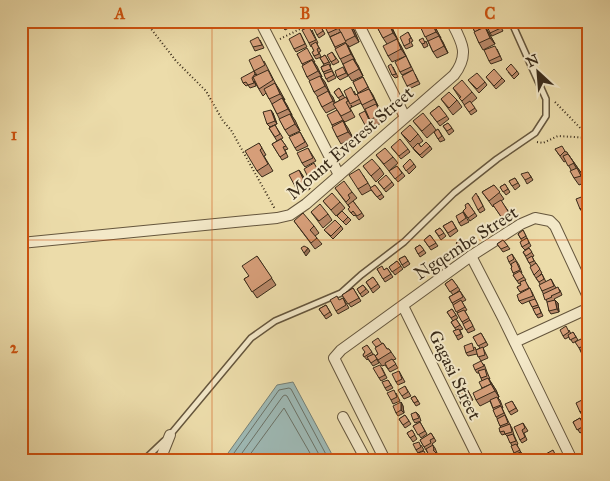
<svg xmlns="http://www.w3.org/2000/svg" width="610" height="481" font-family="'IM FELL Great Primer',serif">
<style>
.water{fill:#9eb9b5;stroke:#758077}
.lines{fill:none;stroke-linecap:round;stroke-linejoin:round}
.shore{stroke:#6b7267;stroke-width:1}
.service-casing{stroke:#65563d;stroke-width:8}
.minor-casing{stroke:#65563d;stroke-width:12}
.path{stroke:#382a19;stroke-width:2;stroke-dasharray:1 2.5;stroke-linecap:butt}
.service{stroke:#f3e8c8;stroke-width:5}
.minor{stroke:#f3e8c8;stroke-width:10}
.wall{fill:#b88868;stroke:#382a19}
.shaded-wall{fill:#966f55;stroke:#382a19}
.building{fill:#d69e79;stroke:#382a19}
.grid{fill:none;stroke:#ce520e;stroke-width:1;stroke-opacity:0.55}
.labels{text-anchor:middle;dominant-baseline:central;stroke-width:4;stroke-linejoin:round;paint-order:stroke}
.street-label{font-size:18px;fill:#382a19;stroke:#f3e8c8}
.neatline{fill:none;stroke:#ce520e;stroke-width:2}
.grid-label{font-size:16px;text-anchor:middle;font-weight:bold;fill:#ce520e}
</style>
<rect width="100%" height="100%" fill="#ecdcaa"/>
<filter id="stains"><feTurbulence type="fractalNoise" baseFrequency=".004" numOctaves="4"/><feColorMatrix values="0 0 0 0 .2 0 0 0 0 .09 0 0 0 0 .02 0 0 0 .5 -.17"/></filter>
<radialGradient id="worn" r=".72"><stop offset=".6" stop-color="#630" stop-opacity="0"/><stop offset="1" stop-color="#630" stop-opacity=".3"/></radialGradient>
<!-- water -->
<polygon class="water" points="293,382 335,460 223,460 277,385"/>
<g class="lines">
<!-- shore -->
<g class="shore">
<polyline points="229,460 279,390 289,388 291,389 329,460"/>
<polyline points="237,460 283,396 285,395 287,396 322,460"/>
<polyline points="246,460 284,408 314,460"/>
</g>
<!-- service casing -->
<g class="service-casing">
<g id="service">
<polyline points="170,435 251,338 275,321 341,293 361,275 404,242 454,193 497,159 535,133 546,116 546,99 511,21"/>
<polyline points="144,460 164,441"/>
</g>
</g>
<!-- minor casing -->
<g class="minor-casing">
<g id="minor">
<polyline points="260,21 339,175"/>
<polyline points="357,21 405,117"/>
<path d="M21 243 277 218 290 215 306 204 454 75C470 54 462 42 451 21"/>
<polyline points="471,256 503,318 572,460"/>
<polyline points="403,306 479,460"/>
<polyline points="515,342 589,308"/>
<polyline points="343,417 366,460"/>
<polyline points="160,460 170,435"/>
<polyline points="385,460 334,358 341,350 471,256 521,224 535,218 550,221 555,226 589,299"/>
</g>
</g>
<!-- path -->
<g class="path">
<polyline points="145,21 176,61 206,91 223,121 231,130 275,209"/>
<polyline points="280,39 316,21"/>
<polyline points="555,102 589,137"/>
<polyline points="537,142 543,143 558,136 589,138"/>
</g>
<!-- service -->
<use href="#service" class="service"/>
<!-- minor -->
<use href="#minor" class="minor"/>
</g>
<!-- wall -->
<g class="wall">
<polygon points="279,21 294,21 296,24 285,30"/>
<polygon points="296,21 307,21 299,26"/>
<polygon points="326,21 336,21 340,28 349,23 354,30 359,42 349,47 348,45 348,46 363,76 352,81 348,75 330,37 341,32 330,37 328,33"/>
<polygon points="374,21 389,21 398,40 397,40 401,46 406,56 392,62 388,56 387,44 383,38"/>
<polygon points="413,21 414,25 408,28 406,25"/>
<polygon points="418,21 432,21 448,53 437,58 433,52"/>
<polygon points="469,21 483,21 487,29 487,30 495,44 483,50 479,43 475,32"/>
<polygon points="498,22 503,31 492,36 490,33"/>
<polygon points="320,25 325,34 319,38 317,35"/>
<polygon points="312,30 318,43 317,44 321,51 319,52 321,57 316,59 314,56 314,51 312,46 311,47 309,43"/>
<polygon points="408,32 413,41 411,42 413,46 406,49 404,46"/>
<polygon points="300,33 307,47 296,52 294,49"/>
<polygon points="260,40 264,48 255,51 253,47"/>
<polygon points="426,41 428,46 424,48 422,44"/>
<polygon points="497,49 502,60 491,64 489,61"/>
<polygon points="309,52 315,62 314,62 322,77 321,77 325,82 329,93 335,103 340,100 334,92 339,88 345,98 346,97 349,102 354,91 356,95 359,94 353,82 363,77 378,106 377,106 386,121 375,126 370,120 361,103 352,107 351,105 352,107 350,108 355,117 345,122 343,120 353,138 341,144 337,137 332,125 337,110 336,108 326,113 322,107 317,96 314,92 310,81 307,77 303,65 297,54"/>
<polygon points="332,52 339,62 333,65 331,62"/>
<polygon points="325,55 331,65 330,66 336,78 328,82 321,67 324,65 320,58"/>
<polygon points="406,56 413,70 402,75 400,72"/>
<polygon points="264,61 300,131 289,136 285,130 272,104 266,93 263,96 254,81 256,86 250,88 248,85 246,86 243,83 255,74 256,75 257,75 254,71"/>
<polygon points="393,67 398,77 395,78 392,75"/>
<polygon points="345,70 348,76 340,80 337,77"/>
<polygon points="517,71 519,74 514,79 508,72"/>
<polygon points="415,74 420,84 409,89 407,86"/>
<polygon points="486,77 502,78 505,81 496,89"/>
<polygon points="468,80 485,82 487,85 479,93"/>
<polygon points="453,88 472,92 477,98 471,103 477,111 471,115"/>
<polygon points="441,99 457,100 462,107 453,115"/>
<polygon points="439,106 449,119 440,126 430,113"/>
<polygon points="365,111 372,126 368,128 365,125"/>
<polygon points="273,113 277,124 270,127 267,124"/>
<polygon points="413,121 431,123 436,130 427,138"/>
<polygon points="448,123 454,131 449,135 443,126"/>
<polygon points="275,125 283,138 277,141 269,128"/>
<polygon points="438,129 445,140 440,142 434,132"/>
<polygon points="300,132 308,146 297,151 295,148"/>
<polygon points="401,133 418,134 423,141 419,144 421,147 430,146 432,149 422,158 415,151"/>
<polygon points="281,139 288,149 285,150 288,157 282,160 272,144"/>
<polygon points="259,143 266,155 264,156 273,171 262,177 257,171"/>
<polygon points="391,147 408,149 410,152 401,159"/>
<polygon points="308,148 316,161 305,167 302,163"/>
<polygon points="555,149 567,152 568,154 582,174 586,182 579,185 574,178 571,170 566,161 564,162"/>
<polygon points="376,155 393,157 398,163 389,171"/>
<polygon points="414,164 416,167 409,174 403,166"/>
<polygon points="363,166 380,168 384,174 376,182"/>
<polygon points="397,166 405,176 398,182 389,171"/>
<polygon points="317,167 322,177 311,183 309,179"/>
<polygon points="299,170 303,176 310,189 300,194 296,188"/>
<polygon points="363,175 371,188 375,185 384,197 380,200 371,190 362,195 358,189"/>
<polygon points="530,175 533,180 527,184 525,180"/>
<polygon points="515,178 520,186 515,190 509,181"/>
<polygon points="378,182 392,182 394,185 386,192"/>
<polygon points="505,184 510,192 506,195 500,187"/>
<polygon points="494,185 504,199 501,201 512,216 504,221 494,206 493,207 482,192"/>
<polygon points="335,188 352,192 357,198 353,201 364,216 359,220 355,215 354,216 350,212 350,208"/>
<polygon points="478,196 485,210 480,213 478,210"/>
<polygon points="584,196 589,202 589,221 580,209"/>
<polygon points="323,201 340,202 345,208 336,216"/>
<polygon points="468,203 477,216 470,221 463,211 466,208"/>
<polygon points="311,212 328,214 332,220 323,228"/>
<polygon points="463,212 469,222 461,226 459,223"/>
<polygon points="337,216 348,217 351,220 346,225"/>
<polygon points="294,221 314,226 319,233 315,236 322,244 315,249"/>
<polygon points="452,221 458,231 450,237 443,226"/>
<polygon points="341,226 343,229 333,239 324,230"/>
<polygon points="440,228 446,236 441,240 435,231"/>
<polygon points="523,230 531,246 525,250 522,247 522,241 518,234"/>
<polygon points="430,235 438,246 431,250 424,240"/>
<polygon points="462,239 469,248 464,252 456,243"/>
<polygon points="503,240 510,249 503,252 497,244"/>
<polygon points="420,245 426,253 420,257 415,248"/>
<polygon points="529,248 534,256 532,257 542,273 538,277 542,274 546,282 551,279 556,288 560,290 562,295 554,299 558,303 559,312 551,314 549,311 548,304 542,291 540,284 534,275 531,266 523,252"/>
<polygon points="512,254 519,265 522,273 521,273 526,280 525,281 530,289 532,292 543,316 538,318 529,301 522,304 519,301 521,293 517,287 521,285 521,283 519,284 513,275 514,274 511,268 512,267 509,262"/>
<polygon points="257,256 276,285 257,298 244,279 249,276"/>
<polygon points="405,256 410,264 404,268 399,259"/>
<polygon points="397,261 403,269 395,275 389,267"/>
<polygon points="387,268 393,277 385,282 377,269 384,270"/>
<polygon points="373,277 380,287 373,293 366,282"/>
<polygon points="452,279 460,290 453,295 445,284"/>
<polygon points="363,285 369,292 362,297 357,289"/>
<polygon points="353,288 361,301 351,307 342,295"/>
<polygon points="460,291 466,300 462,302 467,310 465,311 475,330 468,333 449,297"/>
<polygon points="343,298 349,308 338,314 336,311 340,300"/>
<polygon points="326,305 332,315 326,319 319,309"/>
<polygon points="452,309 458,318 456,319 463,329 460,330 463,337 458,340 456,336 456,330 451,322 453,321 447,312"/>
<polygon points="569,330 571,334 573,332 578,340 573,343 569,337 565,339 563,336"/>
<polygon points="481,333 488,345 483,348 488,358 481,361 477,354 468,356 466,353 475,347 476,350 480,348 473,337"/>
<polygon points="583,338 585,341 588,348 587,349 589,351 589,371 586,366 589,359 585,360 583,357 581,352 579,348"/>
<polygon points="383,343 387,349 389,349 396,359 393,360 398,368 390,372 385,365 382,366 375,356 378,354 376,347"/>
<polygon points="367,345 379,363 373,366 368,359 367,360 363,355 365,352"/>
<polygon points="484,364 487,372 490,379 489,379 496,390 499,397 498,398 500,400 503,408 502,408 510,425 512,428 514,435 518,444 517,445 525,460 513,460 515,455 512,446 508,437 505,434 502,435 500,432 501,428 490,401 480,406 476,400 482,388 482,381 479,373 477,373 475,370"/>
<polygon points="382,368 387,378 381,381 379,378"/>
<polygon points="399,371 405,382 398,385 396,382"/>
<polygon points="388,380 393,388 387,391 385,388"/>
<polygon points="405,386 411,396 404,399 402,396"/>
<polygon points="467,389 473,400 462,406 460,402"/>
<polygon points="396,393 400,401 393,404 391,400"/>
<polygon points="415,396 420,404 416,406 411,398"/>
<polygon points="582,400 589,412 582,415 580,412"/>
<polygon points="512,401 518,411 511,415 509,412"/>
<polygon points="401,402 403,406 404,413 398,416 396,413"/>
<polygon points="416,412 419,415 421,421 415,423 413,420"/>
<polygon points="405,415 411,424 405,428 399,419"/>
<polygon points="580,418 587,429 580,433 573,422"/>
<polygon points="420,422 427,434 421,438 413,426"/>
<polygon points="523,423 528,431 524,433 527,440 522,443 520,440"/>
<polygon points="412,430 417,439 413,442 407,433"/>
<polygon points="431,433 436,441 432,444 435,448 437,453 436,453 439,457 434,460 432,460 420,440"/>
<polygon points="421,445 424,450 418,453 416,450"/>
</g>
<!-- shaded-wall -->
<g class="shaded-wall">
<polygon points="431,21 435,27 441,38 436,32"/>
<polygon points="388,22 392,29 398,40 393,33"/>
<polygon points="349,23 354,30 359,42 355,36"/>
<polygon points="485,27 489,33 495,44 490,38"/>
<polygon points="439,36 443,42 448,53 444,46"/>
<polygon points="397,39 401,46 406,56 401,49"/>
<polygon points="346,43 350,50 355,60 351,54"/>
<polygon points="353,59 358,65 363,76 359,69"/>
<polygon points="312,60 317,66 322,77 318,71"/>
<polygon points="320,76 325,82 330,93 325,86"/>
<polygon points="275,83 279,89 285,100 280,94"/>
<polygon points="369,89 373,95 378,106 374,99"/>
<polygon points="328,91 333,97 337,107 333,101"/>
<polygon points="282,98 287,105 292,115 288,109"/>
<polygon points="376,104 380,110 386,121 381,114"/>
<polygon points="271,110 273,113 277,124 275,121"/>
<polygon points="290,114 295,120 300,131 295,124"/>
<polygon points="343,121 348,128 353,138 348,132"/>
<polygon points="568,154 582,174 586,182 581,176"/>
<polygon points="299,170 303,176 310,189 305,183"/>
<polygon points="308,248 310,251 306,256 304,253"/>
<polygon points="555,300 558,303 559,312 557,309"/>
<polygon points="488,378 496,390 499,397 491,385"/>
<polygon points="401,402 403,406 404,413 401,410"/>
</g>
<!-- building -->
<g class="building">
<polygon points="318,21 323,31 317,35 312,25"/>
<polygon points="326,21 336,21 339,28 328,33 323,23"/>
<polygon points="404,21 412,21 412,22 406,25"/>
<polygon points="418,21 427,21 420,25"/>
<polygon points="430,21 431,21 436,32 425,37 420,26"/>
<polygon points="469,21 483,21 485,26 475,32"/>
<polygon points="388,22 393,33 383,38 377,27"/>
<polygon points="498,22 501,28 490,33 487,26"/>
<polygon points="349,23 355,36 345,41 339,29"/>
<polygon points="309,27 316,40 309,43 302,30"/>
<polygon points="485,27 490,38 479,43 474,32"/>
<polygon points="341,32 346,42 335,47 330,37"/>
<polygon points="408,32 411,38 409,39 410,43 404,46 400,37"/>
<polygon points="300,33 305,44 294,49 289,39"/>
<polygon points="439,36 444,46 433,52 428,41"/>
<polygon points="258,37 262,45 253,47 250,41"/>
<polygon points="423,38 425,43 422,44 419,40"/>
<polygon points="397,39 401,49 388,56 383,46"/>
<polygon points="316,42 319,48 317,49 319,54 314,56 312,52 314,51 311,45"/>
<polygon points="346,43 351,54 340,59 335,49"/>
<polygon points="495,46 500,56 489,61 484,50"/>
<polygon points="307,48 313,59 302,64 297,54"/>
<polygon points="332,52 336,59 331,62 327,55"/>
<polygon points="260,55 265,65 254,71 249,60"/>
<polygon points="325,55 329,62 324,64 320,58"/>
<polygon points="406,56 411,67 400,72 395,62"/>
<polygon points="353,59 359,69 348,75 343,64"/>
<polygon points="312,60 318,71 307,77 302,66"/>
<polygon points="329,64 331,69 323,72 321,67"/>
<polygon points="391,64 396,74 392,75 388,66"/>
<polygon points="511,64 517,71 512,76 506,69"/>
<polygon points="343,67 346,73 337,77 335,71"/>
<polygon points="494,69 502,78 494,86 486,77"/>
<polygon points="268,70 273,80 259,89 253,77"/>
<polygon points="413,70 418,81 407,86 402,76"/>
<polygon points="254,71 255,74 252,78 254,83 248,85 246,82 243,83 241,78"/>
<polygon points="332,71 334,75 326,79 324,74"/>
<polygon points="477,73 485,82 477,89 468,80"/>
<polygon points="320,76 325,86 314,92 309,81"/>
<polygon points="363,77 368,87 358,93 353,82"/>
<polygon points="462,80 472,92 462,101 459,98 461,97 453,88"/>
<polygon points="275,83 280,94 269,99 264,89"/>
<polygon points="351,87 355,95 358,94 360,99 350,104 344,91"/>
<polygon points="339,88 343,95 338,98 334,92"/>
<polygon points="369,89 374,99 362,105 357,94"/>
<polygon points="328,91 333,101 322,107 317,97"/>
<polygon points="449,92 457,100 449,108 441,99"/>
<polygon points="346,97 348,101 346,102 351,111 341,116 333,104"/>
<polygon points="282,98 288,109 277,114 272,104"/>
<polygon points="470,101 475,108 469,112 464,105"/>
<polygon points="376,104 381,114 370,120 365,109"/>
<polygon points="439,106 447,116 437,122 430,113"/>
<polygon points="271,110 275,121 267,124 263,112"/>
<polygon points="337,110 343,120 332,125 327,115"/>
<polygon points="365,111 370,122 365,125 359,114"/>
<polygon points="423,113 431,123 422,131 413,121"/>
<polygon points="290,114 295,124 285,130 279,119"/>
<polygon points="343,121 348,132 337,137 332,127"/>
<polygon points="448,123 452,128 447,131 443,126"/>
<polygon points="275,125 280,134 275,137 269,128"/>
<polygon points="410,125 418,134 410,142 401,133"/>
<polygon points="438,129 442,136 438,139 434,132"/>
<polygon points="300,132 305,142 295,148 289,137"/>
<polygon points="281,139 286,146 283,147 286,153 280,157 272,144"/>
<polygon points="400,139 408,149 399,156 391,147"/>
<polygon points="426,142 430,146 420,155 413,148 418,143 421,147"/>
<polygon points="259,143 262,148 260,150 268,164 257,171 245,151"/>
<polygon points="562,146 565,151 560,156 555,149"/>
<polygon points="308,148 313,158 302,163 297,153"/>
<polygon points="385,148 393,157 384,164 376,155"/>
<polygon points="568,154 574,163 568,166 563,156"/>
<polygon points="372,159 380,168 371,176 363,166"/>
<polygon points="410,159 414,164 406,171 403,166"/>
<polygon points="314,163 320,174 309,179 304,169"/>
<polygon points="397,166 402,173 395,179 389,171"/>
<polygon points="577,168 581,176 574,178 570,171"/>
<polygon points="359,169 368,183 358,189 349,175"/>
<polygon points="299,170 305,183 296,188 289,175"/>
<polygon points="528,172 531,177 525,180 521,174"/>
<polygon points="386,175 392,182 384,189 378,182"/>
<polygon points="515,178 518,183 512,186 509,181"/>
<polygon points="344,181 352,192 348,195 350,198 346,202 335,188"/>
<polygon points="505,184 508,189 503,192 500,187"/>
<polygon points="375,185 382,194 377,197 370,188"/>
<polygon points="494,185 500,192 489,201 482,192"/>
<polygon points="332,193 340,202 331,210 323,201"/>
<polygon points="476,193 483,206 478,210 472,198"/>
<polygon points="584,196 588,205 580,209 576,199"/>
<polygon points="501,200 509,213 502,218 493,205"/>
<polygon points="353,201 362,213 357,216 353,211 351,213 348,209 350,207 348,205"/>
<polygon points="468,203 475,213 468,218 463,211 466,208 465,205"/>
<polygon points="320,204 328,214 319,221 311,212"/>
<polygon points="342,211 348,217 343,222 337,216"/>
<polygon points="589,211 589,220 588,220 584,214"/>
<polygon points="463,212 466,218 459,223 456,216"/>
<polygon points="303,213 314,226 310,230 317,238 311,243 294,221"/>
<polygon points="335,220 341,226 331,236 324,230"/>
<polygon points="452,221 456,228 448,233 443,226"/>
<polygon points="440,228 444,233 439,236 435,231"/>
<polygon points="523,230 526,236 521,239 518,234"/>
<polygon points="430,235 436,243 429,247 424,240"/>
<polygon points="527,238 529,243 522,247 520,242"/>
<polygon points="462,239 467,245 461,249 456,243"/>
<polygon points="503,240 508,246 501,249 497,244"/>
<polygon points="420,245 424,250 418,254 415,248"/>
<polygon points="304,246 308,248 304,253 301,248"/>
<polygon points="529,248 532,252 526,256 523,252"/>
<polygon points="512,254 514,259 509,262 507,257"/>
<polygon points="257,256 272,278 252,292 244,279 249,276 242,266"/>
<polygon points="405,256 408,261 402,265 399,259"/>
<polygon points="532,256 534,261 529,263 527,259"/>
<polygon points="397,261 401,266 392,272 389,267"/>
<polygon points="516,261 520,270 513,273 511,268 512,267 511,264"/>
<polygon points="536,263 540,269 534,275 530,267"/>
<polygon points="382,266 384,270 387,268 391,274 383,279 377,269"/>
<polygon points="520,271 524,277 517,281 513,275"/>
<polygon points="542,274 544,279 539,282 536,278"/>
<polygon points="373,277 378,284 371,289 366,282"/>
<polygon points="452,279 458,287 450,292 445,284"/>
<polygon points="551,279 554,286 542,291 539,285"/>
<polygon points="525,280 529,288 520,292 517,287 521,285 520,282"/>
<polygon points="363,285 366,289 360,294 357,289"/>
<polygon points="558,287 560,292 551,296 552,297 545,300 543,294"/>
<polygon points="353,288 359,298 348,304 342,295"/>
<polygon points="530,288 533,296 519,301 517,295"/>
<polygon points="460,291 463,297 452,303 449,297"/>
<polygon points="337,296 339,300 343,298 346,305 336,311 330,300"/>
<polygon points="535,299 538,305 532,307 529,301"/>
<polygon points="461,300 465,307 456,312 453,305"/>
<polygon points="555,300 557,309 549,311 547,302"/>
<polygon points="326,305 330,312 324,316 319,309"/>
<polygon points="539,307 541,313 536,315 533,309"/>
<polygon points="452,309 456,315 451,318 447,312"/>
<polygon points="464,310 469,318 462,322 457,313"/>
<polygon points="456,319 460,325 455,328 451,322"/>
<polygon points="470,320 473,326 466,330 463,324"/>
<polygon points="566,326 569,332 563,336 560,330"/>
<polygon points="459,329 461,334 456,336 453,331"/>
<polygon points="573,332 576,337 570,340 568,335"/>
<polygon points="481,333 486,342 478,346 473,337"/>
<polygon points="378,338 382,344 376,347 372,342"/>
<polygon points="583,338 585,345 579,348 575,342"/>
<polygon points="383,343 387,349 389,349 391,352 378,360 375,356 378,354 375,348"/>
<polygon points="472,343 474,350 466,353 464,346"/>
<polygon points="367,345 372,352 364,357 363,355 365,352 362,348"/>
<polygon points="483,347 485,355 478,357 476,350"/>
<polygon points="587,348 589,355 583,357 581,349"/>
<polygon points="374,354 377,359 371,363 367,357"/>
<polygon points="392,359 396,364 388,369 385,363"/>
<polygon points="589,359 589,365 586,366 584,361"/>
<polygon points="481,361 484,366 475,370 473,365"/>
<polygon points="380,365 385,375 379,378 373,368"/>
<polygon points="485,369 487,376 481,378 478,371"/>
<polygon points="399,371 402,379 396,382 392,374"/>
<polygon points="488,378 491,384 482,388 479,382"/>
<polygon points="388,380 391,385 385,388 382,382"/>
<polygon points="491,384 495,391 476,400 473,393"/>
<polygon points="405,386 408,392 402,396 398,390"/>
<polygon points="467,389 471,397 460,402 456,394"/>
<polygon points="394,390 397,397 391,400 387,393"/>
<polygon points="415,396 418,401 414,403 411,398"/>
<polygon points="497,397 501,405 493,408 490,400"/>
<polygon points="582,400 586,409 580,412 576,403"/>
<polygon points="512,401 516,408 509,412 505,404"/>
<polygon points="401,402 401,410 396,413 393,406"/>
<polygon points="501,406 504,413 496,417 493,410"/>
<polygon points="416,412 419,418 413,420 411,414"/>
<polygon points="405,415 409,421 403,425 399,419"/>
<polygon points="505,415 508,423 500,426 497,419"/>
<polygon points="580,418 584,426 577,430 573,422"/>
<polygon points="420,422 425,431 418,435 413,426"/>
<polygon points="523,423 525,428 522,430 525,437 520,440 514,427"/>
<polygon points="510,424 512,432 505,434 504,431 500,432 499,428"/>
<polygon points="412,430 415,435 410,438 407,433"/>
<polygon points="431,433 434,438 430,440 431,443 424,447 420,440"/>
<polygon points="513,434 516,441 510,443 507,436"/>
<polygon points="419,442 421,447 416,450 413,444"/>
<polygon points="516,444 520,450 514,453 511,446"/>
<polygon points="433,445 434,450 433,450 437,454 430,458 426,449"/>
<polygon points="589,448 589,459 585,449"/>
<polygon points="553,450 557,458 553,460 546,460 544,455"/>
<polygon points="424,451 427,457 421,460 418,453"/>
<polygon points="521,452 524,459 513,460 511,456"/>
</g>
<!-- grid -->
<path class="grid" d="M212 21V460M398 21V460M21 240H589"/>
<g class="labels">
<!-- street labels -->
<g class="street-label">
<text transform="translate(350 143) rotate(-41)">Mount Everest Street</text>
<text transform="translate(466 243) rotate(-33)">Ngqembe Street</text>
<text transform="translate(455 375) rotate(64)">Gagasi Street</text>
</g>
</g>
<!-- margin -->
<rect width="610" height="481" fill="none" stroke="#ecdcaa" stroke-width="55"/>
<!-- north arrow -->
<g transform="translate(538 72) rotate(334)" stroke="#f3e8c8" stroke-width="4" paint-order="stroke">
<path d="M0-4L9 19L0 12L-9 19Z" fill="#382a19"/>
<text y="-8" font-size="14" font-weight="bold" text-anchor="middle" fill="#382a19">N</text>
</g>
<rect x="28" y="28" width="554" height="426" class="neatline"/>
<g class="grid-label">
<text x="120" y="19">A</text>
<text x="305" y="19">B</text>
<text x="490" y="19">C</text>
<text x="14" y="140">1</text>
<text x="14" y="353">2</text>
</g>
<rect width="100%" height="100%" filter="url(#stains)"/>
<rect width="100%" height="100%" fill="url(#worn)"/>
</svg>
